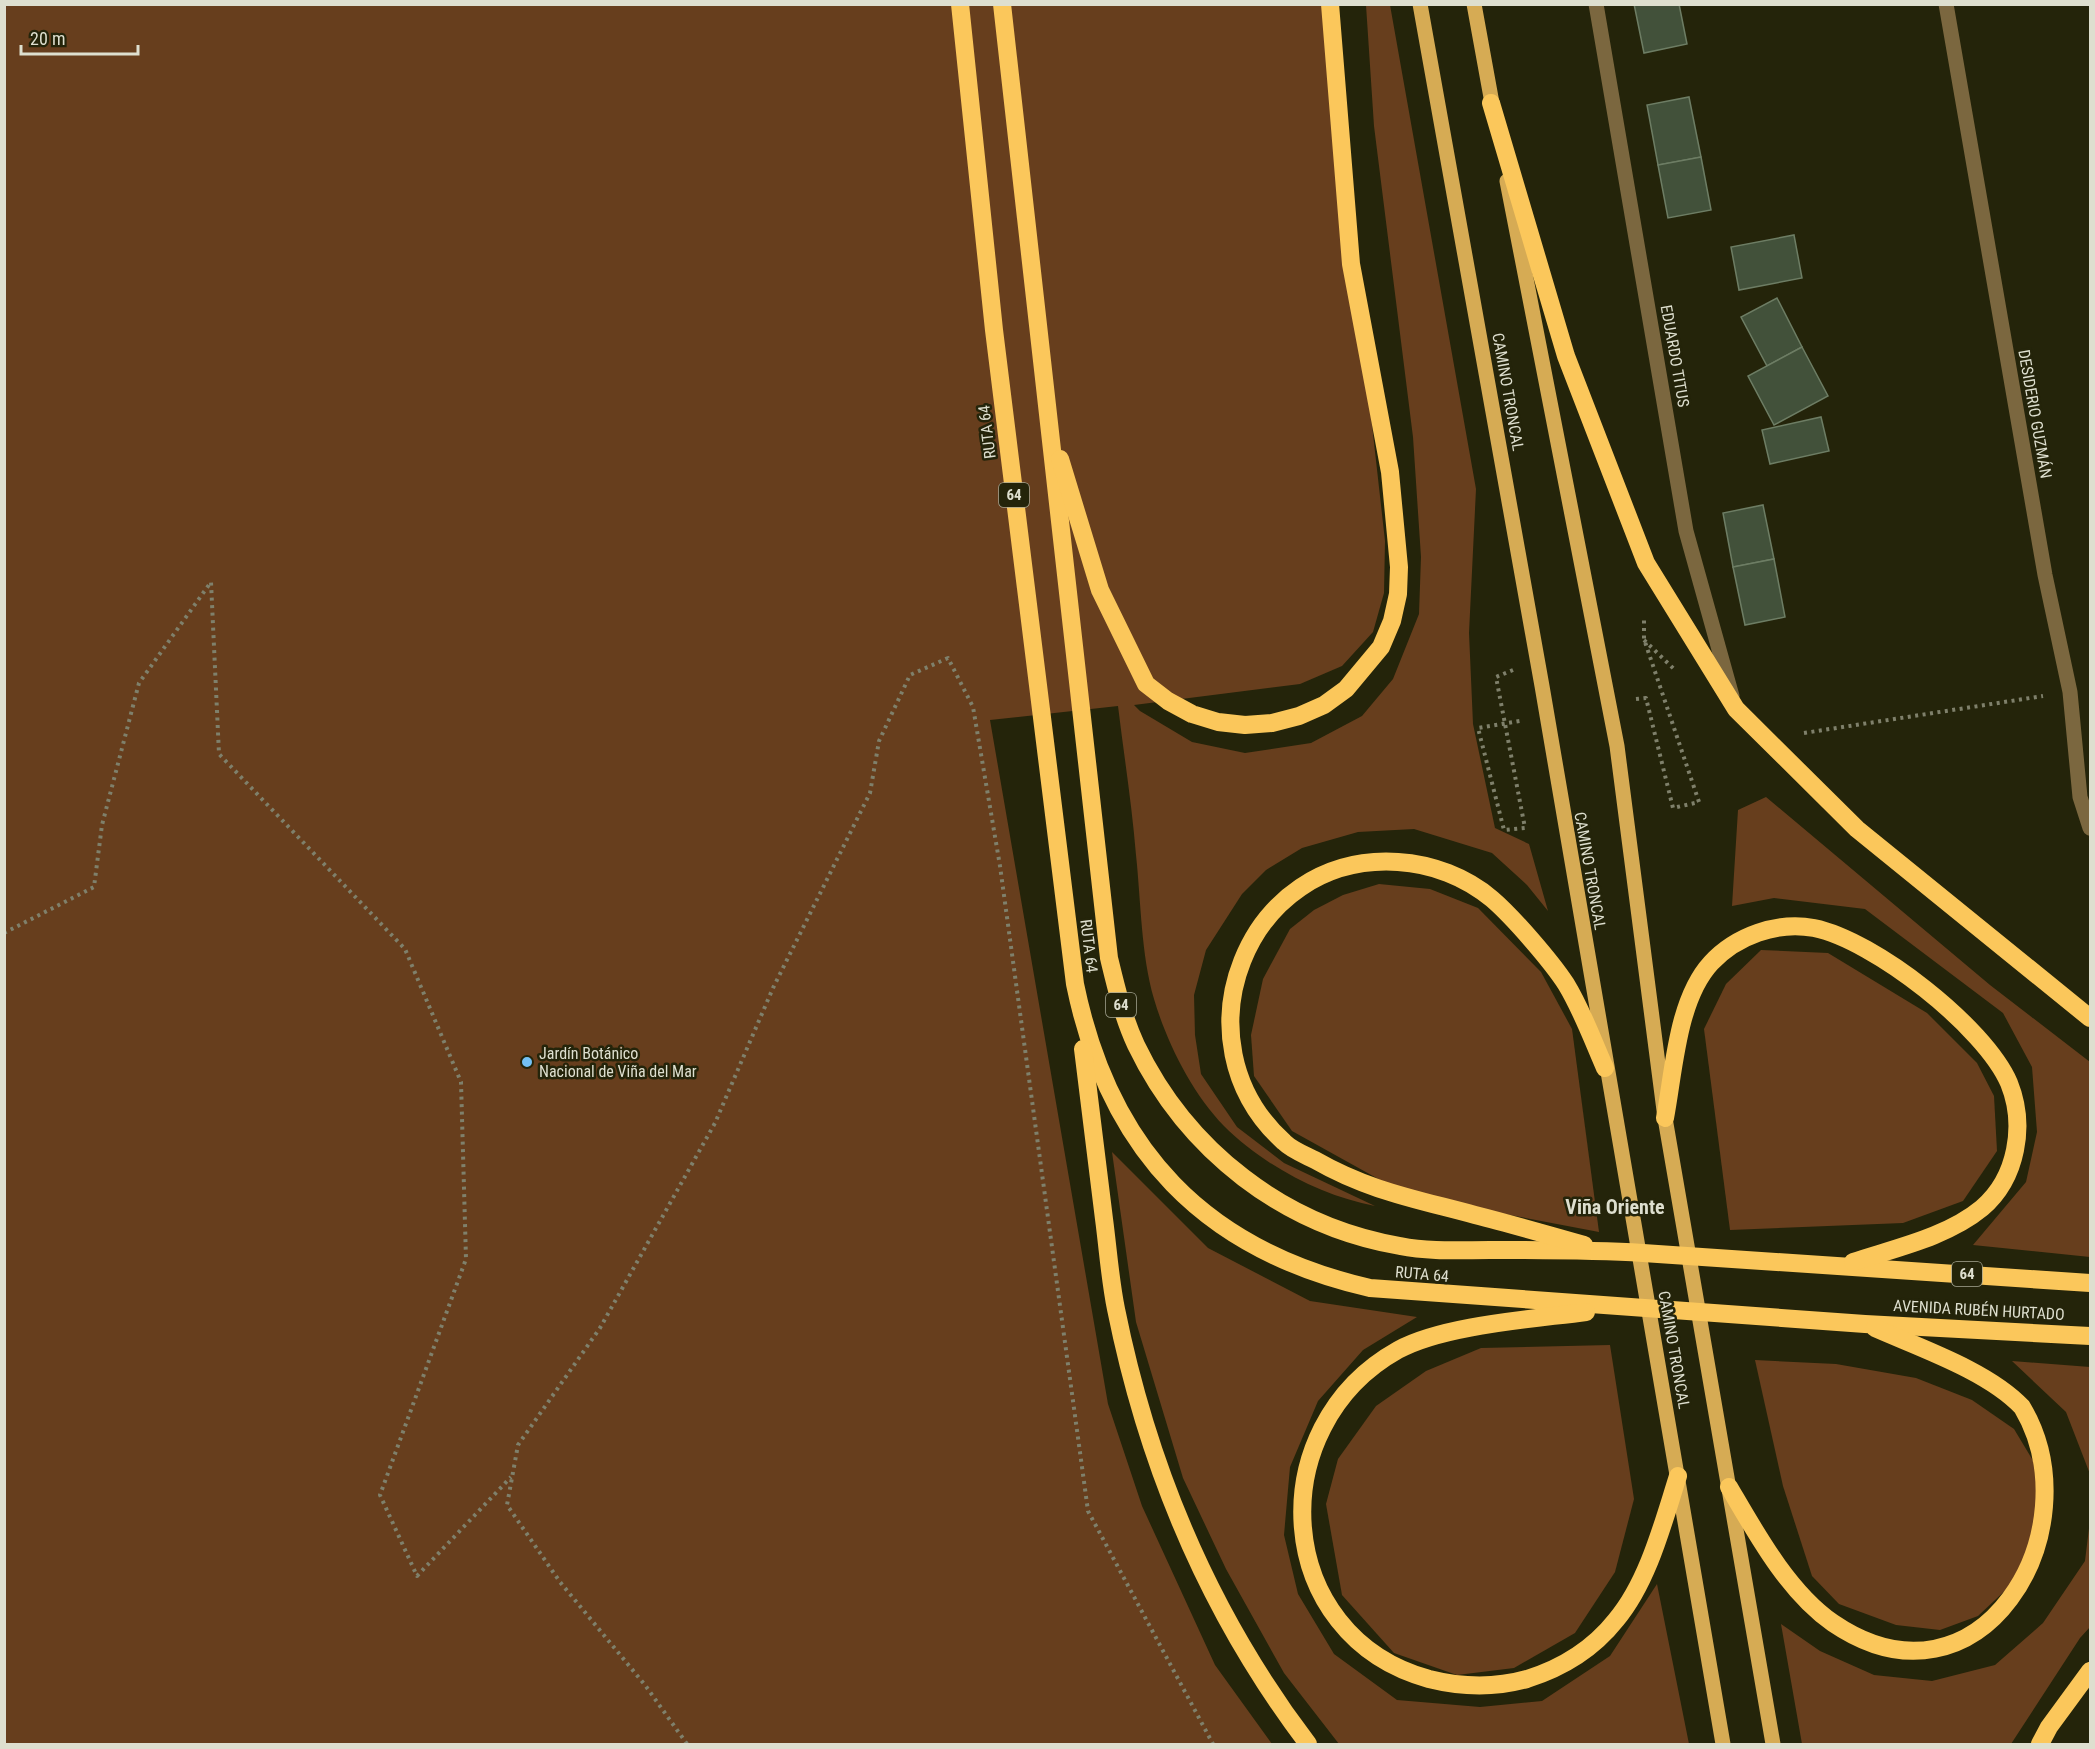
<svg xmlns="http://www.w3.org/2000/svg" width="2095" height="1749" font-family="'Roboto Condensed',sans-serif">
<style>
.green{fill:#673e1d}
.building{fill:#42513a;stroke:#6d7d64;stroke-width:1.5}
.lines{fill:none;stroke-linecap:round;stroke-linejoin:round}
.path{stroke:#7f806b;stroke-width:4;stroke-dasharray:3 4.5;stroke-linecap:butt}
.minor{stroke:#7b673f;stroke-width:15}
.major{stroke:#d6ab54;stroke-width:15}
.highway{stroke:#fbc75b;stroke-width:18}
.poi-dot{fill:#73c1f5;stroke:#24240a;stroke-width:2}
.labels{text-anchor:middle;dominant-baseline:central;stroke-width:5;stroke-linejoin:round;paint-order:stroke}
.shield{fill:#24240a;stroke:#a6a794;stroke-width:1.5}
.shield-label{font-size:15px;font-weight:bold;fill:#dedfcf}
.street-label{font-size:16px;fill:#dedfcf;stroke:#24240a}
.poi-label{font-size:16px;fill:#dedfcf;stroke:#24240a;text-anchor:start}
.quarter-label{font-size:20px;font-weight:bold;fill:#dedfcf;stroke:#24240a}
</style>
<rect width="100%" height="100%" fill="#24240a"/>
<!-- green -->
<g class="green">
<path d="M5 5H1325L1385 541 1384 593 1373 632 1342 666 1300 684 1134 705 1140 711 1192 742 1245 753 1311 743 1362 716 1393 679 1419 614 1421 557 1413 437 1374 126 1366 5H1390L1476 489 1469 633 1473 724 1495 828 1529 844 1548 911 1527 885 1492 853 1414 829 1358 832 1302 848 1266 870 1242 894 1206 950 1194 995 1195 1035 1201 1074 1237 1127 1284 1163 1375 1206C1321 1196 1263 1165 1224 1126 1192 1093 1167 1043 1154 999 1141 954 1141 902 1136 855 1132 805 1124 756 1118 706L990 720 1108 1404 1142 1506 1215 1665 1272 1744H5Z"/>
<polygon points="1766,797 1990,985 2090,1062 2090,1257 1973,1245 2026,1182 2037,1132 2032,1067 2003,1013 1865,909 1774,898 1732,906 1738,810"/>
<polygon points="1379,884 1430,889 1478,908 1541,972 1572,1029 1599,1232 1478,1209 1391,1186 1292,1131 1254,1076 1251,1035 1263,979 1290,929 1314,910 1343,895"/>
<polygon points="1761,950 1828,953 1927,1013 1977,1063 1994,1096 1997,1151 1963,1201 1903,1223 1730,1230 1704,1029 1726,984"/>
<polygon points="1112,1152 1208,1248 1310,1301 1417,1317 1363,1350 1318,1401 1290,1467 1284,1535 1298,1594 1334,1654 1397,1700 1480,1707 1542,1701 1610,1656 1657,1584 1689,1744 1339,1744 1284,1673 1226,1569 1183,1478 1136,1322"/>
<polygon points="1610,1345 1634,1499 1615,1572 1575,1633 1514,1668 1457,1675 1394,1653 1342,1595 1326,1504 1338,1459 1376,1406 1426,1371 1481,1348"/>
<polygon points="1755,1360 1836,1364 1916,1378 1972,1400 2014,1429 2044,1479 2041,1524 2011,1585 1978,1616 1940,1630 1896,1625 1839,1604 1812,1576 1783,1486"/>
<polygon points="2012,1361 2090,1367 2090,1474 2066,1412"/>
<polygon points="2090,1520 2090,1627 2080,1638 2011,1744 1802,1744 1781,1624 1820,1651 1874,1675 1932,1681 1995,1665 2043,1623 2085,1561"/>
</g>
<!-- building -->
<g class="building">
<polygon points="1634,4 1679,4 1687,44 1644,53"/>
<polygon points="1689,97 1701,157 1658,165 1647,105"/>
<polygon points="1701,157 1711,210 1668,218 1658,165"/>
<polygon points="1794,235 1802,278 1739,290 1731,247"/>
<polygon points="1777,298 1802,347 1767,366 1741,317"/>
<polygon points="1802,347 1828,396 1774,425 1748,376"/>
<polygon points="1821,417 1829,451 1770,464 1762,430"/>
<polygon points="1763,505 1774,559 1733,567 1723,513"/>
<polygon points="1774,559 1785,617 1745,625 1733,567"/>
</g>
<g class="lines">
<!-- path -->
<g class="path">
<polyline points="1644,640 1675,670"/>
<polyline points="1513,670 1496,677 1525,828 1504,830 1478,728 1520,721"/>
<polyline points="1636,699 1646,698 1673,808 1699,802 1644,639 1644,617"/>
<polyline points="1804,733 2043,696"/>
<polyline points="4,933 94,887 102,825 139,683 211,582 219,754 405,949 461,1082 466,1259 380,1495 417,1576 511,1477"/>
<polyline points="687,1744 645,1685 560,1582 507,1505 518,1445 600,1328 715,1123 773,988 870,793 879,741 910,675 948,658 973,707 1000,866 1088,1511 1213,1744"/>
</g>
<!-- minor -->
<g class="minor">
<polyline points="1596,4 1686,531 1732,696"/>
<polyline points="1946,4 2045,575 2070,692 2080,797 2090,828"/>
</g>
<!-- major -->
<g class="major">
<polyline points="1420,4 1542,686 1723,1744"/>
<polyline points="1474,4 1494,114"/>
<polyline points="1507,181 1617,746 1665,1118 1773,1744"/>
</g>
<!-- highway -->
<g class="highway">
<path d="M960 4 994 330 1075 984C1109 1150 1204 1250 1370 1288L1865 1324 2090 1336"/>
<path d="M1002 4 1109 958C1116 987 1123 1017 1136 1045 1187 1151 1284 1226 1400 1246 1430 1252 1460 1250 1490 1250 1542 1250 1593 1250 1643 1253 1793 1262 1942 1272 2090 1283"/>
<polyline points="1491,103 1566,356 1646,563 1736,709 1857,829 2090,1018"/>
<polyline points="1060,459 1100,590 1146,684 1168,701 1192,714 1218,722 1245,725 1272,723 1299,716 1324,705 1346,689 1381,647 1392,621 1398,594 1399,567 1390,472 1351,264 1330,4"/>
<path d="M1083 1049C1090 1105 1097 1162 1104 1219 1108 1249 1110 1280 1116 1309 1148 1468 1210 1615 1308 1744"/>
<path d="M1665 1118C1674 1071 1677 1000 1711 963 1736 936 1777 921 1814 928 1874 940 1985 1027 2009 1083 2026 1125 2017 1178 1982 1208 1947 1237 1895 1248 1853 1262"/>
<path d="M1584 1245C1548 1235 1511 1224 1475 1215 1416 1199 1369 1191 1315 1160 1305 1155 1292 1150 1284 1142 1173 1042 1246 852 1398 862 1432 864 1466 877 1492 899 1513 917 1551 961 1566 984 1582 1010 1593 1041 1605 1068"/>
<path d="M1586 1312C1534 1319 1443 1325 1398 1350 1260 1427 1272 1636 1429 1679 1461 1687 1495 1688 1527 1679 1562 1668 1593 1649 1616 1620 1648 1582 1663 1523 1678 1476"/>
<path d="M1729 1487C1756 1533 1788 1592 1833 1623 1980 1723 2095 1530 2022 1407 1988 1371 1920 1348 1875 1328"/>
<polyline points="2040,1744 2049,1727 2090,1671"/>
</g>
</g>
<!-- markers -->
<circle class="poi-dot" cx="527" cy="1062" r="6"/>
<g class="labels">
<!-- shield labels -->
<g class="shield">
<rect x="999" y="483" width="30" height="24" rx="4.5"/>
<rect x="1106" y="993" width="30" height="24" rx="4.5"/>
<rect x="1952" y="1262" width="30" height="24" rx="4.5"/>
</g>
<g class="shield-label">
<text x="1014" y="495">64</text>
<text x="1121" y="1005">64</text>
<text x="1967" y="1274">64</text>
</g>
<!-- street labels -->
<g class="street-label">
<text transform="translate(1675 356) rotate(80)">EDUARDO TITUS</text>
<text transform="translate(1508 392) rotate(80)">CAMINO TRONCAL</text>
<text transform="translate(2035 414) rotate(80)">DESIDERIO GUZMÁN</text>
<text transform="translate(987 432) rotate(-97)">RUTA 64</text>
<text transform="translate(1590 871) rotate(80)">CAMINO TRONCAL</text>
<text transform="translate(1089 946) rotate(83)">RUTA 64</text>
<text transform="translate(1422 1274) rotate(5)">RUTA 64</text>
<text transform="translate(1979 1310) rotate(3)">AVENIDA RUBÉN HURTADO</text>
<text transform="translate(1674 1350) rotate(80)">CAMINO TRONCAL</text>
</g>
<!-- poi labels -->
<g class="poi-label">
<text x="539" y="1053">Jardín Botánico<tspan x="539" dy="18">Nacional de Viña del Mar</tspan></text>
</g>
<!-- quarter labels -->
<g class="quarter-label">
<text x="1615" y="1207">Viña Oriente</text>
</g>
</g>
<!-- border -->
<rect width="2095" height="1749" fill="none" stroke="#dedfcf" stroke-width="12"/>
<!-- scale -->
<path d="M21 45v9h117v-9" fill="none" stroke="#dedfcf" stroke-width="3"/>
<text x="30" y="45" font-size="18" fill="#dedfcf" stroke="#24240a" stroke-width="4.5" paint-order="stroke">20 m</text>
</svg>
